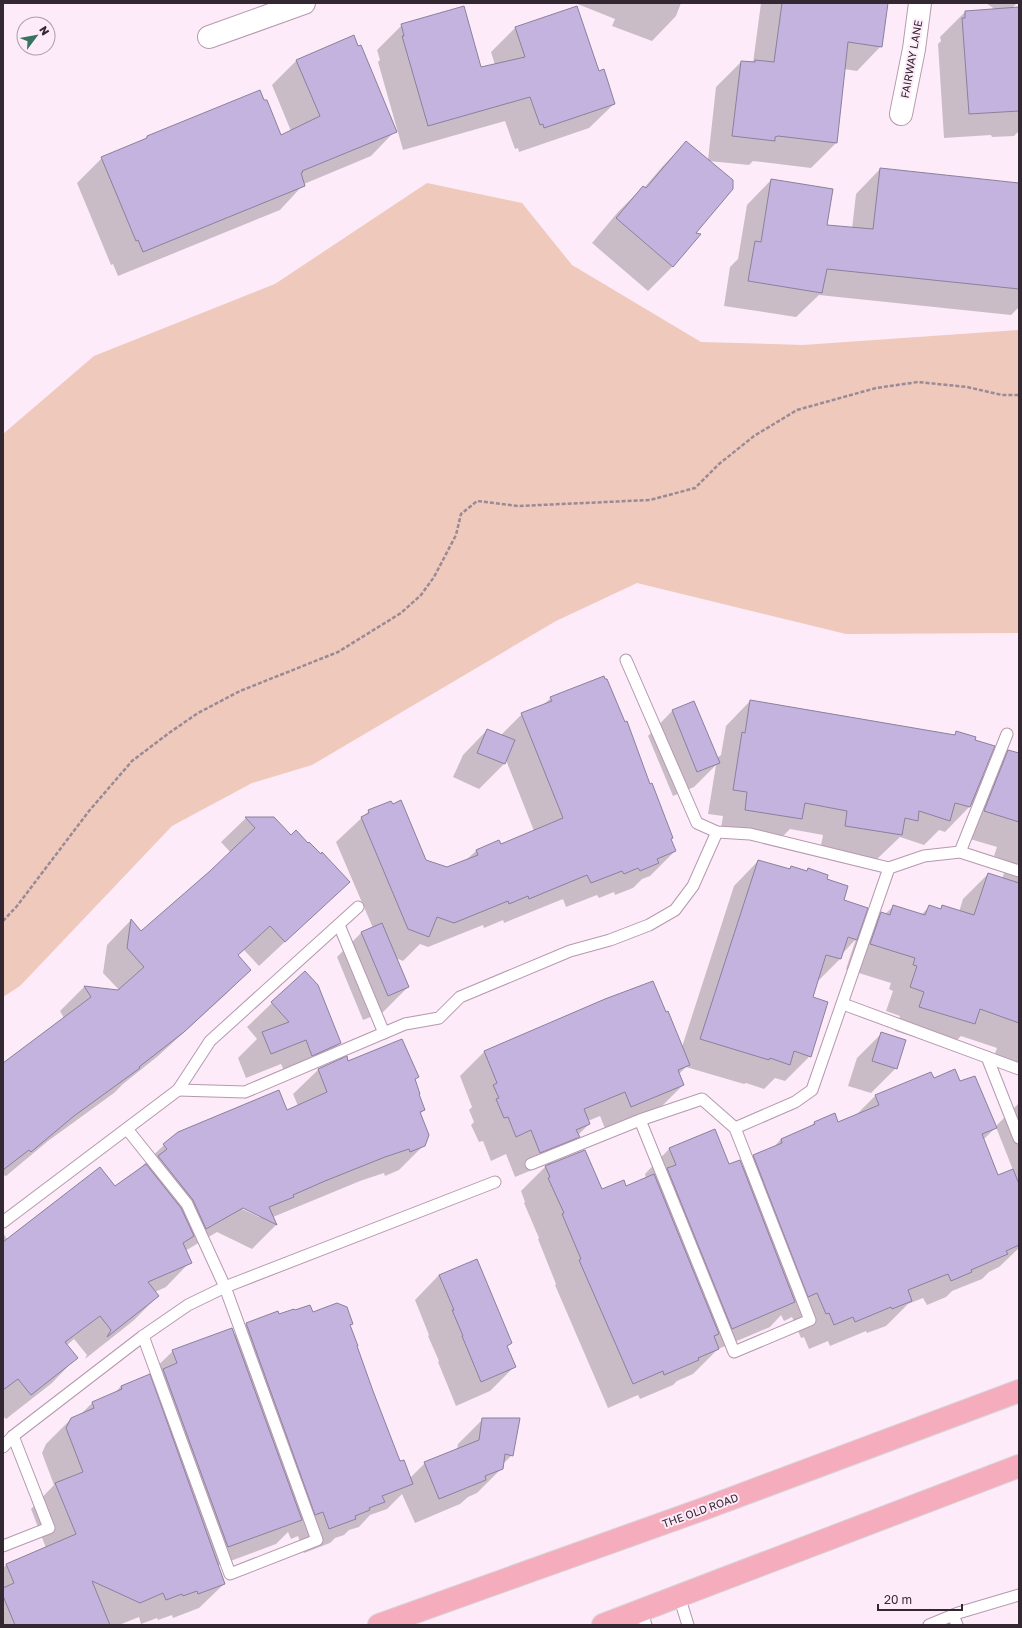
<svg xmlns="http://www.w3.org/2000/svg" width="1022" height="1628" font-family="'Golos Text',sans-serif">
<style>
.green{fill:#eec9bc}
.shadow{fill:#0003;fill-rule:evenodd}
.building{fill:#c3b3de;stroke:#8b809d}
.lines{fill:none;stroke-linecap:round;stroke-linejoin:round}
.lane-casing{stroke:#b699af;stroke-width:13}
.street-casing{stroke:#b699af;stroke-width:24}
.primary-casing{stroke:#d6d4d6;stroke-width:24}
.path{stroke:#998a96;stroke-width:2.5;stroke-dasharray:4 2;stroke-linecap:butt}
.lane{stroke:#fff;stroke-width:11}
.street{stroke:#fff;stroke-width:22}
.primary{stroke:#f5adbd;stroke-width:22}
.labels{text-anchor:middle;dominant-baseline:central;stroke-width:4;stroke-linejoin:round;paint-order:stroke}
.street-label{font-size:11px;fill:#332831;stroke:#fdebf9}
</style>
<rect width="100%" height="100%" fill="#fdebf9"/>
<!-- green -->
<polygon class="green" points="427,183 522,203 572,265 701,342 803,345 1019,330 1019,633 846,634 637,583 556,621 312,765 252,783 172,826 20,986 3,997 3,434 94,356 275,284"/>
<!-- shadow -->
<g class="shadow">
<polygon points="575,3 681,3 676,16 652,41 612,26 615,19"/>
<polygon points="761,3 887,3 881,46 857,71 844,69 836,143 811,168 753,161 749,165 709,161 695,234 673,266 648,291 592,243 618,212 643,187 644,188 662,167 686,142 708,160 716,87 741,62 753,63"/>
<polygon points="986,3 1017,3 1011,9 1019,74 1019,131 1014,136 992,137 991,135 944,138 938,44 941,41 940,37 965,12 996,10"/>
<polygon points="402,25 480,68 495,65 491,52 516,27 599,72 614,104 589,128 519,152 518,148 515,149 505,121 403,150 378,62 380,60 377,50"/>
<polygon points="297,60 395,131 371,156 304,184 280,210 118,276 113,264 111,265 77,183 102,158 144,141 147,137 280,136 291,131 272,85"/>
<polygon points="880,169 1019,184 1019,307 1011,315 819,295 796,317 724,306 730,267 738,259 747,205 771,180 826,226 852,229 856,194"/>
<polygon points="551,698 670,840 675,851 650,876 642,879 633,888 615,895 614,892 599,898 597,895 566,907 563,899 504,923 503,920 484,928 483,925 428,947 420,944 403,961 396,958 408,987 383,1012 363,1020 337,957 361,933 373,928 336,842 369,811 392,805 425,861 447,868 466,860 476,851 499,841 500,845 534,831 506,760 504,764 479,789 453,777 463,755 487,730 501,735 522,714 543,705"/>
<path d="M750 701 953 736 957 732 974 741 980 779 1008 751 1019 754V1071L992 1062 997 1048 961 1036 949 1048 895 1031 900 1016 886 1011 893 991 889 989 891 983 846 969 856 939 842 954 840 959 816 983 812 998 810 1056 785 1081 775 1078 764 1089 746 1083 744 1084 686 1067 678 1075 683 1085 658 1110 606 1131 600 1116 588 1121 589 1124 578 1135V1137L550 1165 601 1191 625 1187 646 1178 645 1174 669 1149 714 1131 729 1166 742 1167 754 1156 773 1148 781 1139 809 1128 814 1123H838L855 1116 875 1096 931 1073 933 1079 960 1083 995 1127 1019 1103V1248L999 1267 989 1272 982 1279 952 1291 946 1297 927 1305 923 1298 908 1304 886 1326 867 1333 866 1331 830 1346 828 1341 809 1349 804 1337 801 1338 792 1317 784 1321 781 1315 770 1327 718 1349 693 1374 677 1381 673 1385 640 1399 638 1395 608 1408 555 1285 556 1284 538 1239 539 1238 524 1203 525 1202 521 1191 549 1163 515 1177 506 1154 491 1161 483 1141 479 1142 471 1125 474 1122 469 1110 472 1107 460 1076 484 1052 606 1000 666 1013 682 1047 734 886 758 861 789 870 791 868 806 872 808 870 825 880 842 901 856 939 881 913 885 914 894 906 921 915 929 907 940 910 943 907 959 912 963 899 988 874 1002 879 1008 861 994 856 997 847 960 836 973 803 945 832 939 830 924 845 900 837 876 860 820 850 823 835 790 829 776 843 720 834 723 816 708 814 716 765 694 787 673 796 648 736 672 711 717 758 721 755 726 726ZM996 1127 1013 1170 998 1176 983 1140Z"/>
<polygon points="246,818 291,836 349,882 259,966 244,950 237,956 250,970 225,995 158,1056 123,1084 114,1093 48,1141 6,1176 3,1175 3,1064 64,1018 60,1011 84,987 120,991 103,973 107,945 131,920 141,932 231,853 221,842"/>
<polygon points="272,1003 340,1043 316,1068 288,1080 281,1064 246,1078 238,1058 257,1039 247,1027"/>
<polygon points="882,1033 896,1068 871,1093 848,1086 857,1058"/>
<path d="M346 1058 348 1062 417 1077 414 1080 418 1095 424 1110 419 1115 424 1145 399 1170 385 1176 384 1173 360 1181 273 1217 276 1225 252 1249 217 1232 185 1251 190 1262 166 1287 155 1292 158 1296 133 1321 85 1359 87 1355 74 1339 66 1346 76 1358 52 1383 6 1419 3 1416V1233L7 1239 100 1168 115 1187 139 1169 164 1145 287 1111 298 1106 293 1094 318 1070ZM239 1205 261 1216 259 1217 238 1207Z"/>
<polygon points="439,1275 511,1343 506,1348 514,1367 490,1391 456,1406 438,1362 439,1361 428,1336 429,1335 415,1300"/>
<polygon points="277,1312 279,1316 312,1313 352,1323 350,1326 356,1347 400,1463 410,1478 425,1463 457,1450 458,1444 483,1419 512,1455 502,1465 502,1468 477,1493 468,1497 460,1504 415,1523 402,1494 387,1509 370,1515 359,1527 349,1530 344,1535 335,1538 330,1543 304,1553 298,1536 291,1539 288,1532 276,1544 217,1566 224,1584 199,1608 173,1618 172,1615 158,1620 157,1618 141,1624 139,1617 119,1625 3,1625 3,1568 6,1565 46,1548 31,1509 54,1485 42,1453 46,1444 71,1419 80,1415 92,1403 114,1394 121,1386 148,1375 173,1351 234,1336 246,1324"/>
</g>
<!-- building -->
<g class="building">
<polygon points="782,3 888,3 882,47 848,42 837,143 778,136 775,137 775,141 732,136 741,61 755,62 755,60 774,62"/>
<polygon points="464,6 481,67 525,57 515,27 577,6 599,71 604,69 615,104 544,128 543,124 540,125 530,97 428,126 402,36 404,36 401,24"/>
<polygon points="1019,7 1019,111 969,114 962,18 965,18 965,11"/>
<polygon points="354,35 358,46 361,45 397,132 302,171 303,172 301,173 305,186 143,252 138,240 136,241 101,157 147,138 147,136 260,90 264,100 267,100 281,135 320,116 296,60"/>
<polygon points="686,141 733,180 733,189 696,233 701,234 673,267 616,218 643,186 646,188"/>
<polygon points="880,168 1019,183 1019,289 827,269 822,293 748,281 755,241 761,242 771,179 833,189 827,225 873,229"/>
<polygon points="604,676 605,679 607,679 625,722 627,721 650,784 652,783 673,838 671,839 676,851 657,859 659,863 640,871 638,868 624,874 622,871 591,883 587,875 529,899 528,896 509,904 508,901 454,923 437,917 429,937 408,929 361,817 369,813 368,810 391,801 393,804 401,800 426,860 447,867 478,855 476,850 499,840 501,844 563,818 521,713 552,701 550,697"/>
<polygon points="750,700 955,735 956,731 976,737 975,740 995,746 970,807 955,803 950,821 919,811 918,821 905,818 902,835 845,826 847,811 805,803 802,819 745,810 747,792 733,790 742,732 745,733"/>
<polygon points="694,701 720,763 697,772 672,710"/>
<polygon points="487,729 515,740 505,764 477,753"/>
<polygon points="1008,750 1019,753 1019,822 984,811"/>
<polygon points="245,817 274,817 291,835 296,830 308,843 309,842 321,854 322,852 350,882 285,942 270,926 238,955 251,970 184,1032 139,1067 140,1068 74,1116 31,1152 29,1150 3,1170 3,1063 91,997 84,986 118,990 144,967 127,948 131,919 141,931 210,871 255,828"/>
<polygon points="758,860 790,869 791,866 807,871 808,868 828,875 827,879 848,886 844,900 868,908 857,940 848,937 841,959 826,955 813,997 828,1002 811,1057 794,1051 790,1065 770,1058 769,1060 700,1039"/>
<polygon points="988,873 1019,883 1019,1023 980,1009 975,1024 919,1007 924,992 910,987 917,966 913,965 915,958 870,944 881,912 890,915 893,905 925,915 929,905 941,909 942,905 974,915"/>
<polygon points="382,923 409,987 388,996 361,932"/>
<polygon points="305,971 318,985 341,1043 312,1056 306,1040 271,1054 262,1032 289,1022 271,1002"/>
<polygon points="653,981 666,1012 668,1011 690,1065 678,1070 684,1085 631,1107 625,1092 584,1109 590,1124 576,1130 580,1137 540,1153 531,1130 516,1137 508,1117 504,1118 496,1099 499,1098 493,1085 497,1083 484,1051 605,999"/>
<polygon points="881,1032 906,1040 897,1069 872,1061"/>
<polygon points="402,1039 419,1077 415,1079 420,1094 419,1094 425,1110 420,1112 429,1135 425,1146 410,1152 409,1149 385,1157 325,1181 293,1195 294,1197 269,1207 277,1225 243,1208 206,1229 193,1200 158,1156 167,1149 163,1144 178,1132 279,1090 287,1110 327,1092 318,1069 347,1056 348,1061"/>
<polygon points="955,1069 960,1081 975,1076 997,1128 982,1134 998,1175 1013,1169 1019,1184 1019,1245 1006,1251 1008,1254 971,1270 972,1272 951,1281 948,1274 908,1290 912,1301 892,1309 891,1307 855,1322 853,1317 834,1325 829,1313 826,1314 817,1293 808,1297 753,1155 782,1143 781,1139 815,1124 814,1122 835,1113 838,1122 879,1105 875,1095 931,1072 934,1078"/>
<polygon points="715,1129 729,1164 740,1160 795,1302 732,1329 667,1168 676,1165 669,1148"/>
<polygon points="585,1150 602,1189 624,1180 626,1186 654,1174 719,1334 714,1336 719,1349 698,1358 699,1360 664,1375 663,1371 633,1384 579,1260 581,1259 562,1214 564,1213 548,1178 550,1177 545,1166"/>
<polygon points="146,1164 181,1208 194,1236 183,1243 192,1263 148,1282 159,1296 107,1337 111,1330 100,1316 65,1342 78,1358 31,1395 18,1379 3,1390 3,1242 100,1167 115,1186"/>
<polygon points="477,1259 512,1343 507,1346 516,1367 481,1382 462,1336 463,1336 452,1310 454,1310 439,1275"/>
<polygon points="337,1303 347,1307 353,1324 350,1325 358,1346 357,1346 373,1391 400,1461 404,1460 413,1484 382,1496 385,1502 369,1508 370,1510 355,1516 356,1519 329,1529 323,1512 315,1515 246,1323 278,1311 279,1314 294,1309 295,1310 310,1305 313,1312"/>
<polygon points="232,1328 302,1520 228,1547 163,1369 177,1363 172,1350"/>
<polygon points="150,1374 225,1584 198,1594 197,1591 183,1596 182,1594 166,1600 163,1593 140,1603 92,1581 110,1625 15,1625 3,1596 3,1588 14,1583 6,1564 76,1534 55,1483 83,1472 66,1428 71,1418 94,1408 92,1402 122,1389 121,1386"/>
<polygon points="482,1418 520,1418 513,1456 505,1454 503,1469 485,1476 486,1480 439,1499 424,1462 479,1440"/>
</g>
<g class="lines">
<!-- lane casing -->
<g class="lane-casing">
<g id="lane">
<polyline points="626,660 697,823 717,832 750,834 889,868 924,856 960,852 1019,871"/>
<polyline points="960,852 1007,734"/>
<polyline points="339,925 384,1033"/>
<polyline points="843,1004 1019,1069"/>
<polyline points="987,1057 1019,1138"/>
<polyline points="178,1090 245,1092 405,1024 439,1018 460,997 570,951 610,940 649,925 675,910 693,886 717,832"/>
<polyline points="735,1128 795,1102 812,1090 889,868"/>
<polyline points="127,1129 187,1204 225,1287 317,1540 230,1574 143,1336"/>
<polyline points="531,1164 640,1120 702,1099 735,1128 810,1320 734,1352 640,1120"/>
<polyline points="3,1222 178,1090 210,1041 358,907"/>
<polyline points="3,1447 13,1436 143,1336 188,1305 225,1287 495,1182"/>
<polyline points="3,1546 49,1528 13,1436"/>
<polyline points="679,1596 688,1625"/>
<polyline points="641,1611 646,1625"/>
<polyline points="953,1615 957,1625"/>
<polyline points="929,1625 958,1613 1019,1595"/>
</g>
</g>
<!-- street casing -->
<g class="street-casing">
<g id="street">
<polyline points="209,37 304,3"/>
<polyline points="901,114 914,49 920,3"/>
</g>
</g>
<!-- primary casing -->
<g class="primary-casing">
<g id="primary">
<polyline points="379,1625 706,1508 1019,1391"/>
<polyline points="603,1625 1019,1466"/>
</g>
</g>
<!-- path -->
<polyline class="path" points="3,921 17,906 89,811 132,761 169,733 198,713 240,691 338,652 401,613 421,595 434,577 456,535 461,514 477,501 518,506 650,500 695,488 719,464 754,436 797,410 876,388 918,382 967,387 1002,395 1019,395"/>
<!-- lane -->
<use href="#lane" class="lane"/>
<!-- street -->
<use href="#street" class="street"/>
<!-- primary -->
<use href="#primary" class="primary"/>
</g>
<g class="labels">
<!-- street labels -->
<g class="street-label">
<text transform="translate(911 59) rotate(-80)">FAIRWAY LANE</text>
<text transform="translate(700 1510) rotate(-20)">THE OLD ROAD</text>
</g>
</g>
<!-- border -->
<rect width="1022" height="1628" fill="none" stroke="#332831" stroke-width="8"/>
<!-- north arrow -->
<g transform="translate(36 36) rotate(58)"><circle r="19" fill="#fdebf9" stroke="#ac9da9"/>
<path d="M0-3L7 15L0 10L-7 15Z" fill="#377460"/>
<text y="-6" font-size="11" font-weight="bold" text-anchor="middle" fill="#332831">N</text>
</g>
<!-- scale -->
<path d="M878 1604v6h84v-6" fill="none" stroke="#332831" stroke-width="2"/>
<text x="884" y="1604" font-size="12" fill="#332831" stroke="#fdebf9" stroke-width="3" paint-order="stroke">20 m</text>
</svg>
